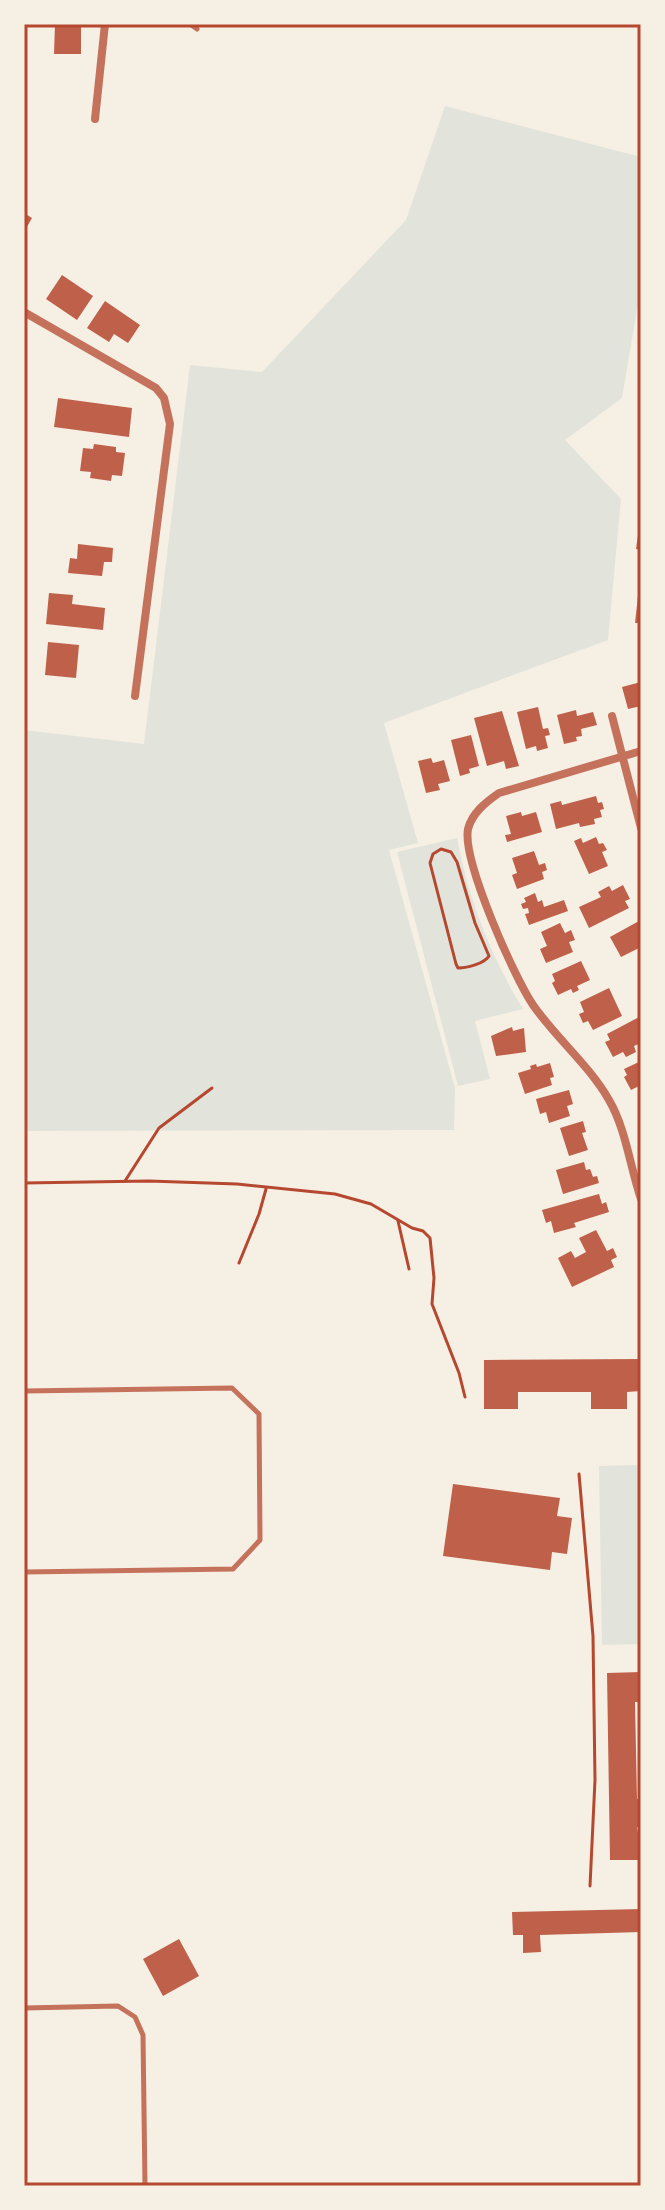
<svg xmlns="http://www.w3.org/2000/svg" width="665" height="2210" font-family="'Work Sans',sans-serif">
<style>
.green{fill:#e2e4dc}
.building{fill:#bf614a}
.lines{fill:none;stroke-linecap:round;stroke-linejoin:round}
.path{stroke:#b5482f;stroke-width:3}
.service{stroke:#c5725c;stroke-width:5}
.minor{stroke:#c5725c;stroke-width:8}
.neatline{fill:none;stroke:#b5482f;stroke-width:3}
</style>
<rect width="100%" height="100%" fill="#f6efe4"/>
<!-- green -->
<g class="green">
<polygon points="445,106 641,157 641,286 622,398 565,440 621,499 608,640 384,723 418,843 389,850 455,1088 454,1130 24,1131 24,730 144,744 190,365 262,372 406,220"/>
<path d="M457 838C468 898 491 957 523 1009L475 1021 490 1079 458 1086 397 852Z"/>
<polygon points="641,1465 641,1644 602,1645 599,1466"/>
</g>
<!-- building -->
<g class="building">
<polygon points="55,24 81,24 81,54 54,54"/>
<polygon points="24,213 32,218 24,232"/>
<polygon points="62,275 93,296 77,320 46,299"/>
<polygon points="105,301 140,325 128,343 114,334 109,342 87,328"/>
<polygon points="58,398 132,408 129,437 54,427"/>
<polygon points="94,444 116,447 116,452 125,453 122,476 112,475 111,481 90,478 91,472 80,471 83,448 93,449"/>
<polygon points="639,528 641,528 641,550 636,549"/>
<polygon points="78,544 113,548 112,562 104,562 102,576 68,573 70,558 77,559"/>
<polygon points="49,593 73,595 72,604 105,608 103,630 46,624"/>
<polygon points="638,596 641,596 641,623 635,623"/>
<polygon points="48,642 79,645 76,678 45,675"/>
<polygon points="641,682 641,706 628,709 622,687"/>
<polygon points="538,707 543,729 548,728 550,735 545,736 548,748 537,751 536,746 526,749 517,712"/>
<polygon points="576,710 577,716 593,712 597,725 581,729 582,736 576,737 577,741 564,744 557,715"/>
<polygon points="502,711 519,766 506,769 504,761 487,766 474,718"/>
<polygon points="471,735 479,766 469,769 470,773 460,776 451,740"/>
<polygon points="431,758 433,763 444,760 450,781 438,784 440,790 426,793 418,761"/>
<polygon points="596,796 598,803 602,802 604,809 600,810 602,817 594,819 595,824 580,827 579,823 556,829 550,804 561,801 562,805"/>
<polygon points="521,812 522,816 536,812 542,832 507,842 505,835 511,834 506,816"/>
<polygon points="596,837 599,844 603,843 607,850 602,852 608,866 589,874 574,841 581,838 583,843"/>
<polygon points="534,851 539,865 545,863 547,870 542,872 544,879 517,889 512,875 517,873 512,858"/>
<polygon points="623,885 630,899 625,901 629,908 589,928 579,907 601,897 598,892 609,886 612,891"/>
<polygon points="535,893 538,902 542,900 544,907 564,900 568,911 529,925 525,914 529,913 528,908 523,909 521,904 526,902 524,898"/>
<polygon points="639,921 641,925 641,947 621,957 610,937"/>
<polygon points="560,923 565,933 571,930 575,940 569,942 573,952 546,963 540,949 547,946 541,932"/>
<polygon points="581,961 590,980 577,986 579,990 573,993 571,989 558,995 552,983 555,981 552,974"/>
<polygon points="609,988 622,1016 593,1030 588,1021 583,1023 579,1014 584,1012 580,1002"/>
<polygon points="641,1016 641,1043 634,1046 636,1052 626,1057 623,1052 613,1057 605,1042 610,1040 607,1034"/>
<polygon points="512,1027 513,1031 524,1028 526,1052 496,1056 491,1036"/>
<polygon points="641,1061 641,1085 631,1090 624,1077 627,1075 624,1069"/>
<polygon points="550,1063 554,1077 550,1078 552,1085 525,1094 518,1073 531,1069 530,1066 536,1064 537,1067"/>
<polygon points="569,1090 573,1104 567,1106 570,1116 549,1123 546,1112 540,1114 536,1099"/>
<polygon points="583,1121 586,1132 582,1133 588,1150 569,1156 560,1128"/>
<polygon points="584,1162 586,1170 590,1169 593,1177 597,1176 599,1183 563,1194 556,1170"/>
<polygon points="599,1194 602,1204 606,1202 609,1212 574,1223 576,1227 554,1233 551,1221 546,1223 542,1210"/>
<polygon points="596,1230 607,1251 613,1248 617,1257 611,1260 614,1267 572,1287 558,1258 571,1251 575,1258 586,1252 579,1238"/>
<polygon points="641,1359 641,1391 627,1392 627,1409 591,1409 591,1392 518,1392 518,1409 484,1409 484,1360"/>
<polygon points="453,1484 560,1498 557,1516 572,1518 567,1554 552,1552 550,1570 443,1556"/>
<polygon points="641,1672 641,1702 635,1702 637,1799 641,1799 641,1827 637,1827 638,1833 641,1833 641,1860 610,1860 607,1673"/>
<polygon points="641,1909 641,1932 540,1935 541,1952 523,1953 523,1935 513,1935 512,1912"/>
<polygon points="179,1939 199,1976 163,1996 143,1959"/>
</g>
<g class="lines">
<!-- path -->
<g class="path">
<path d="M441 849 451 852 457 862 475 923 489 956C485 963 468 968 458 968L456 964 430 863 433 854Z"/>
<polyline points="125,1181 159,1128 212,1088"/>
<polyline points="24,1183 149,1181 237,1184 335,1194 371,1204 412,1228 423,1231 430,1238 434,1278 432,1304 459,1373 465,1397"/>
<polyline points="398,1221 409,1269"/>
<polyline points="239,1263 259,1214 266,1189"/>
<polyline points="579,1474 593,1636 595,1780 590,1886"/>
</g>
<!-- service -->
<g class="service">
<polyline points="190,24 197,29"/>
<polyline points="24,1391 232,1388 259,1414 260,1540 233,1569 24,1572"/>
<polyline points="24,2008 118,2006 135,2017 143,2035 145,2186"/>
</g>
<!-- minor -->
<g class="minor">
<polyline points="95,119 105,24"/>
<polyline points="24,312 156,388 164,398 170,424 135,696"/>
<polyline points="612,716 641,828"/>
<path d="M641 751 499 793C486 802 472 813 468 829 462 860 514 977 533 1005 556 1038 589 1065 609 1100 626 1129 630 1167 641 1199"/>
</g>
</g>
<!-- border -->
<rect width="665" height="2210" fill="none" stroke="#f6efe4" stroke-width="52"/>
<rect x="26" y="26" width="613" height="2158" class="neatline"/>
</svg>
